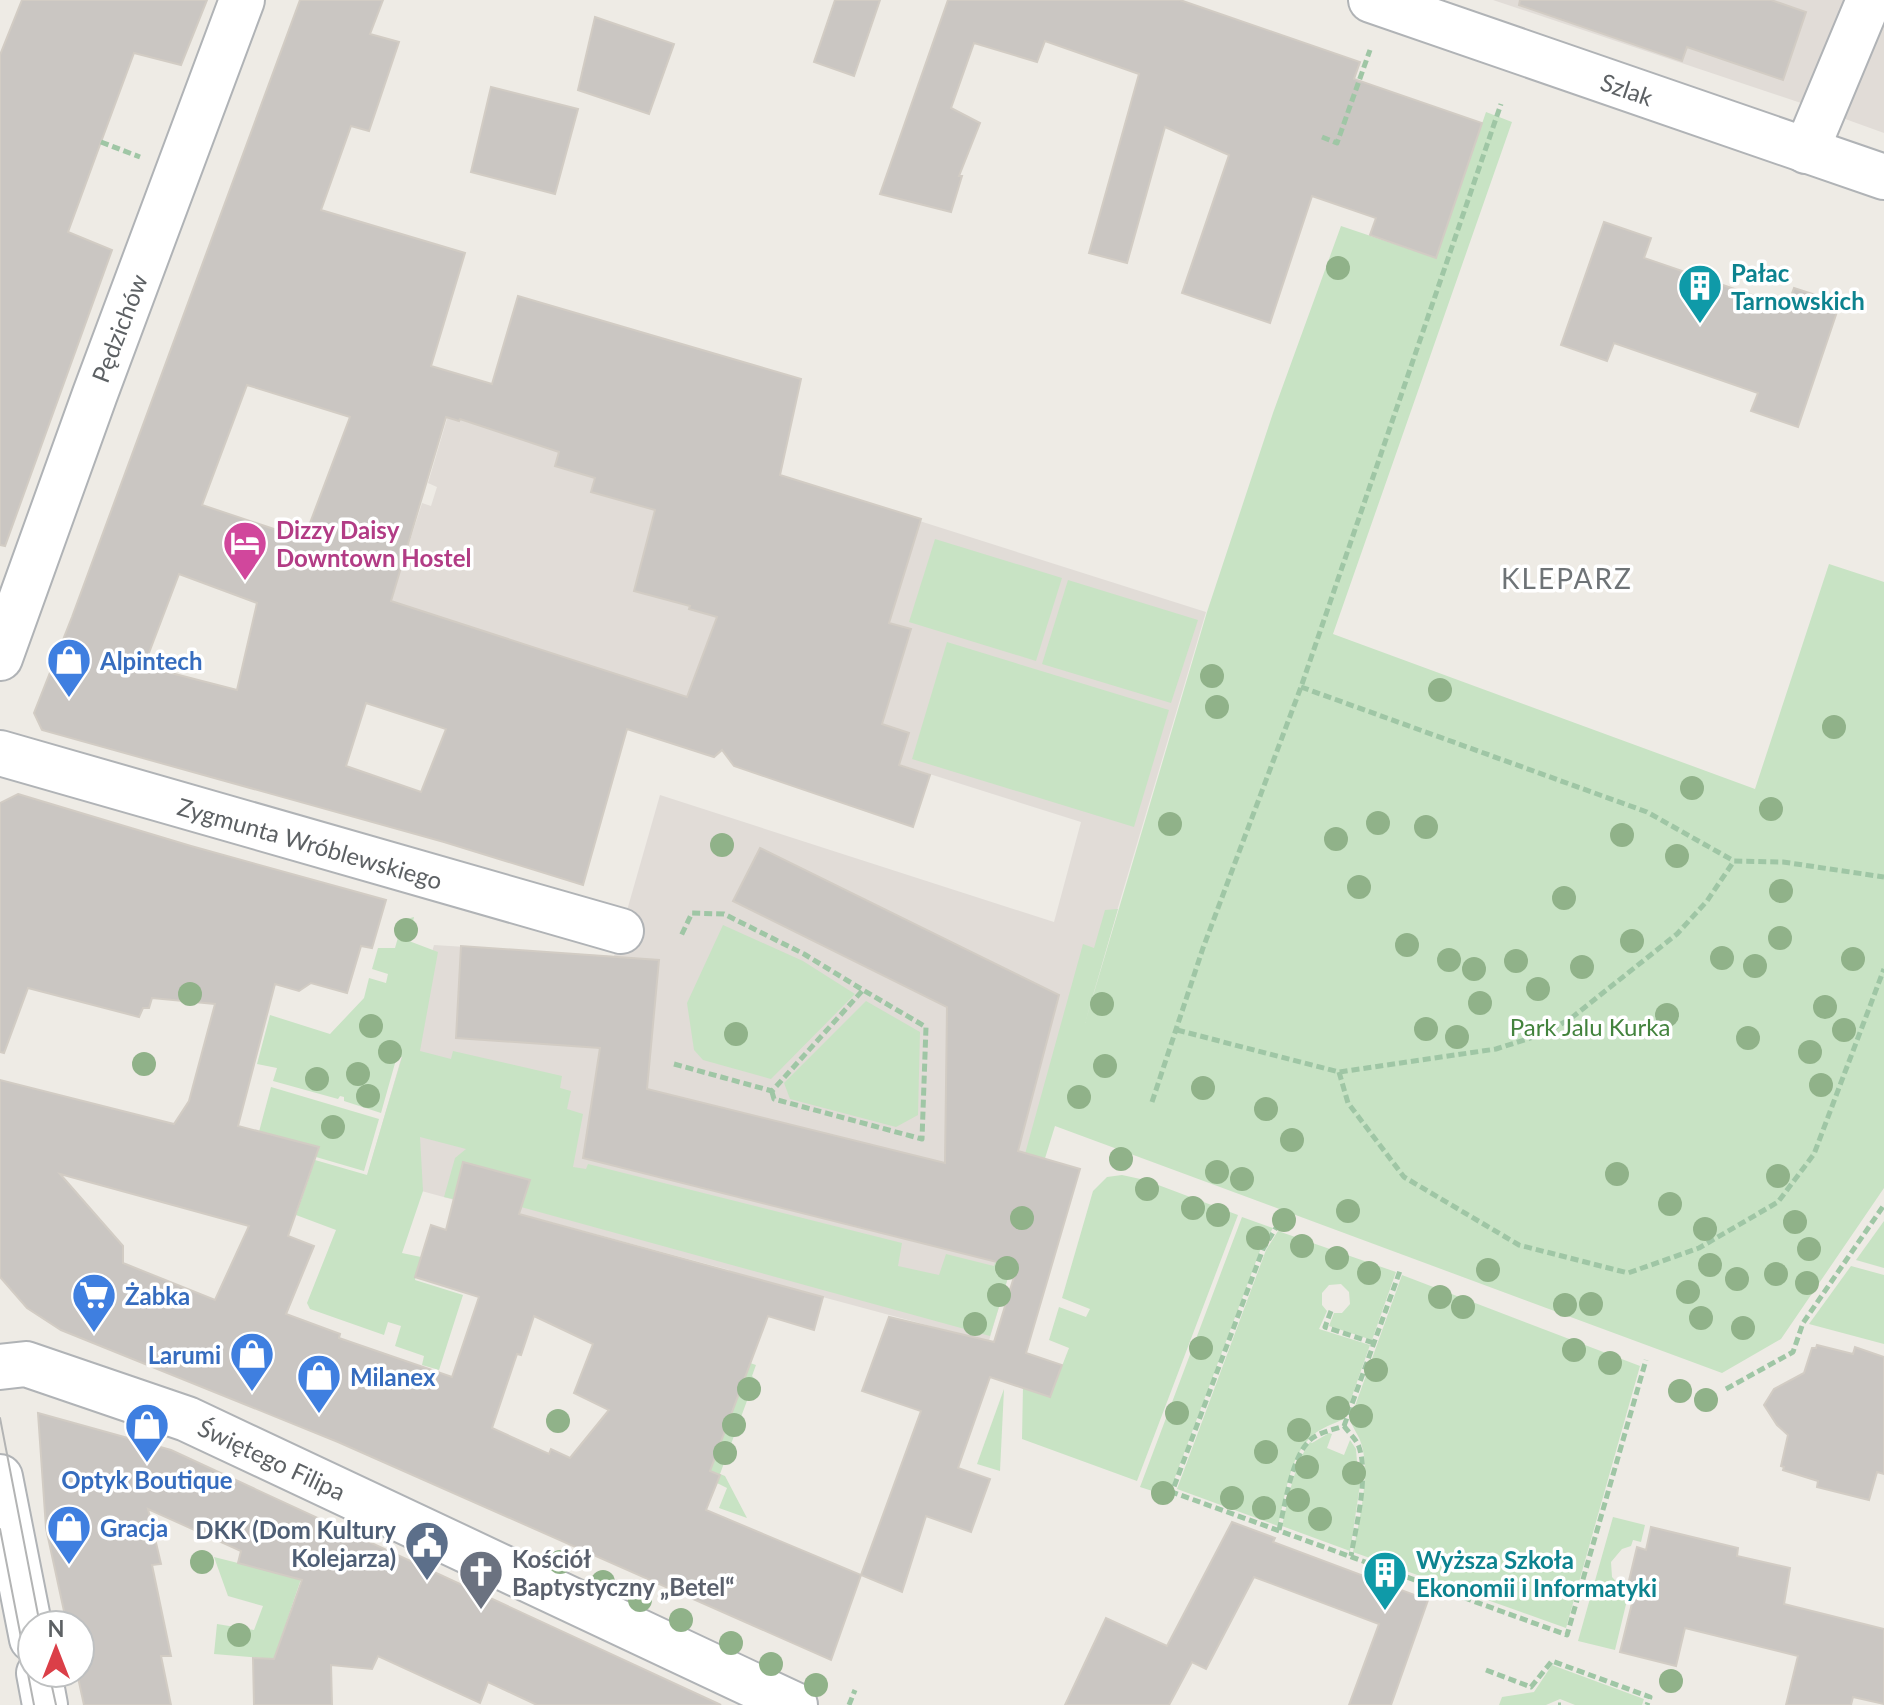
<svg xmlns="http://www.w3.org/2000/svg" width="1884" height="1705" font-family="Lato,sans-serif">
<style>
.education{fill:#e1dcd7}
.green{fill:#c8e3c4}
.building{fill:#cac6c2;stroke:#d2ccc4;stroke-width:2;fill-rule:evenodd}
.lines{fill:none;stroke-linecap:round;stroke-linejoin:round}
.minor-casing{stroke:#b0b3b6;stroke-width:48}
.path{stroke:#9fc6a5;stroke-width:5;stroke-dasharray:8 4;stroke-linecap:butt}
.minor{stroke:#fff;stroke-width:44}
.tram{stroke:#b3b4b4;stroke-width:2}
.tree{fill:#90b289}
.labels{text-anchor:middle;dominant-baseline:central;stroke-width:7;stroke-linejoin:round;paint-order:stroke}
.street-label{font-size:24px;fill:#5d6164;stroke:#fff}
.culture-label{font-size:24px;font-weight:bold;fill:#0d838f;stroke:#fff;text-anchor:start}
.hotel-label{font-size:24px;font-weight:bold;fill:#b23c85;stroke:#fff;text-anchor:start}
.shop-label{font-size:24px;font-weight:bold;fill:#366cbe;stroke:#fff;text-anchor:start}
.park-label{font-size:24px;fill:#43833d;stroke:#fff}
.service-label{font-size:24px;font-weight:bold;fill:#4e5e75;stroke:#fff;text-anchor:end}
.worship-label{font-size:24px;font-weight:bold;fill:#5b616d;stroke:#fff;text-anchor:start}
.quarter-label{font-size:28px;letter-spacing:2px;fill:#6e7376;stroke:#fff}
</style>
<rect width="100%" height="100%" fill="#eeebe5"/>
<!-- education -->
<g class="education">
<polygon points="1493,0 1884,0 1884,133 1801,103"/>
<polygon points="460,375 1206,612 988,1344 949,1331 729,1272 729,1270 532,1217 531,1221 367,1176 434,945 614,956 660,795 1054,922 1081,822 390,603 422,503 431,506 437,487 428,483"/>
</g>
<!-- green -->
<g class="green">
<polygon points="1486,112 1512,122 1333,634 1755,789 1829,564 1884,582 1884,1188 1781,1339 1722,1373 1055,1126 990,1336 521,1207 529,1180 464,1162 453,1199 444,1197 455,1158 466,1149 420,1137 423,1191 402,1253 421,1257 415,1280 463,1295 439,1370 422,1365 424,1356 395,1346 401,1326 388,1322 384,1335 310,1309 307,1303 336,1230 296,1215 315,1160 367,1175 402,1057 397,1056 381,1113 344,1101 344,1097 340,1096 338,1099 273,1081 277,1068 257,1064 270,1015 330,1034 364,998 369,978 386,983 388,974 372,969 378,948 395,948 403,920 414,917 409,941 438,952 420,1051 451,1059 453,1051 562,1076 560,1088 571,1091 567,1109 583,1114 573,1167 586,1169 588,1164 902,1243 898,1266 939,1275 946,1254 994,1266 1083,944 1094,948 1105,910 1118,909 1085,1023 1207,612 1273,413 1341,226 1436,258"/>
<polygon points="935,539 1062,578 1036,661 909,622"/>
<polygon points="1068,580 1198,620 1171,703 1042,664"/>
<polygon points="947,642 1169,710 1134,827 912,759"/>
<polygon points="723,925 803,961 855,994 771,1079 703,1060 694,1050 687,1003"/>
<polygon points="866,1001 920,1032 918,1115 896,1127 790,1099 784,1083"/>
<polygon points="271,1087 379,1119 364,1171 316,1157 318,1148 256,1143"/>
<polygon points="1122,1175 1145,1180 1238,1215 1137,1481 1022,1439 1023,1386 1050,1397 1069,1348 1049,1340 1059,1307 1086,1317 1090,1309 1062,1298 1093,1191 1107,1177"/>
<polygon points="1242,1217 1273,1228 1261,1248 1168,1496 1140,1487"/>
<polygon points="1884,1221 1884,1268 1856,1260"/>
<path d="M1278 1231 1396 1272 1372 1340 1329 1326 1334 1313H1342L1350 1304 1349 1292 1341 1284 1329 1285 1322 1293V1305L1327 1311 1319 1329 1370 1345 1344 1419C1333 1424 1320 1428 1311 1437 1289 1457 1285 1498 1278 1526L1177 1489 1266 1250Z"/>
<polygon points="1851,1266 1884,1275 1884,1344 1809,1324"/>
<path d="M1402 1275 1640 1366 1566 1628 1353 1552C1359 1522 1371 1472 1361 1443 1359 1436 1353 1428 1350 1420Z"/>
<polygon points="750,1363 756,1365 752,1376 755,1379 720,1474 725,1476 747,1518 719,1508 727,1488 717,1483 720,1475 710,1471"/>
<polygon points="1004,1389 1000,1471 977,1464"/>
<path d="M1329 1433 1332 1434 1327 1448 1344 1455 1350 1440 1356 1449 1357 1462H1360V1485L1350 1551 1282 1526C1289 1497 1293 1467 1310 1442L1312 1443Z"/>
<polygon points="1613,1517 1645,1525 1641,1542 1633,1540 1631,1546 1622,1549 1611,1562 1612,1577 1621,1587 1620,1593 1628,1596 1615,1650 1578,1641"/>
<polygon points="214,1557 301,1579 274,1659 214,1654 217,1624 254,1630 263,1606 228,1596"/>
<polygon points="1552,1665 1644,1699 1642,1705 1575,1705 1560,1699 1546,1705 1499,1705 1502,1697 1534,1692"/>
</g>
<!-- building -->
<g class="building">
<polygon points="22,0 207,0 181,65 134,53 101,142 68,232 112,250 5,546 0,545 0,55"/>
<path d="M300 0H383L370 34 399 42 369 131 351 126 321 210 465 253 431 366 492 384 518 296 801 379 780 475 921 519 889 623 911 629 882 724 909 733 899 765 930 775 913 827 734 766 722 750 714 757 627 729 583 885 444 842 42 730 34 713 72 617ZM247 385 350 417 304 539 202 505ZM446 417 459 421 460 419 559 452 555 466 595 478 591 492 655 510 634 591 690 606 689 609 717 617 687 697 391 601ZM179 574 257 603 237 690 144 666ZM366 703 446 729 421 792 346 766Z"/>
<polygon points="835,0 880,0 854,76 814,62"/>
<polygon points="948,0 1180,0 1360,62 1354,79 1482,123 1436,258 1370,235 1376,218 1312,196 1270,323 1182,293 1229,155 1165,127 1127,263 1089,253 1139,74 1045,41 1037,62 974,43 951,108 980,123 959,176 962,176 951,212 880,194"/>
<polygon points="1520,0 1771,0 1806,12 1783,80 1687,47 1682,61 1519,5"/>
<polygon points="595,17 674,44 649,114 578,90"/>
<polygon points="491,87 578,109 555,194 471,172"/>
<polygon points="1604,222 1651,238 1644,258 1787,307 1794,288 1840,303 1798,427 1751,411 1758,393 1614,343 1607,361 1561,345"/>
<path d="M18 794 191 846 386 900 372 948 361 946 347 993 311 983 299 991 275 984 238 1126 319 1147 288 1236 314 1246 286 1314 340 1334 339 1338 452 1377 479 1297 415 1277 431 1225 446 1230 463 1162 530 1180 519 1214 823 1297 814 1330 768 1316 710 1471 720 1475 706 1510 861 1575 831 1660 338 1442 61 1330 27 1308 0 1277V1080L174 1124 189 1101 215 1004 152 998 149 1008H143L139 1017 28 988 4 1053 0 1052V803ZM60 1174 249 1226 215 1300 123 1263V1246ZM534 1316 593 1344 574 1393 609 1410 570 1458 551 1449 549 1454 492 1428 517 1354 521 1355Z"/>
<polygon points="760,848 1059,995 1018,1151 1080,1169 1026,1353 1062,1365 1050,1397 990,1377 958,1468 990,1479 971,1532 926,1516 902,1592 861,1575 921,1411 862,1391 889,1317 994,1342 1017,1267 583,1158 600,1048 456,1038 461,946 659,960 647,1089 945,1163 947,1007 733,901"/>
<polygon points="1817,1345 1853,1354 1855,1347 1884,1357 1884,1474 1877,1472 1869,1500 1817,1487 1818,1481 1783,1470 1784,1467 1781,1466 1788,1435 1777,1425 1764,1405 1774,1389 1804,1373 1812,1348 1816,1348"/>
<polygon points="38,1413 171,1450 721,1705 537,1705 488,1682 480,1703 378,1656 372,1669 331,1665 332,1705 254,1705 253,1658 274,1659 302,1580 238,1563 241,1551 148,1509 161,1564 152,1565 171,1656 161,1656 171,1705 84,1705 77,1673 80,1673 80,1625 67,1625 46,1528"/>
<polygon points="1232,1522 1275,1538 1273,1542 1428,1600 1391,1705 1349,1705 1379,1624 1254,1577 1206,1669 1192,1662 1169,1705 1065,1705 1106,1618 1167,1646"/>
<polygon points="1651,1527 1738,1548 1737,1556 1790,1568 1784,1604 1884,1629 1884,1704 1853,1697 1851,1705 1786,1705 1798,1656 1685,1628 1676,1666 1620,1652 1635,1591 1627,1589 1637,1547 1646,1550"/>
</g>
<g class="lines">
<!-- minor casing -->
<g class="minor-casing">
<g id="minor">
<polyline points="1371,0 1884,177"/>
<polyline points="1806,151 1869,0"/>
<polyline points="0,658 95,394 242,0"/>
<polyline points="0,753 621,931"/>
<polyline points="0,1367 26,1364 187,1419 795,1705"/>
<polyline points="0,1477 32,1639"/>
<polyline points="39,1673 45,1705"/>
</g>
</g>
<!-- path -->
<g class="path">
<polyline points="1322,137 1337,143 1370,50"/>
<polyline points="101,142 140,157"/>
<polyline points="1301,687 1647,812 1734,861 1783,862 1884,877"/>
<polyline points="1177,1030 1339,1072 1496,1049 1543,1034 1570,1019 1677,934 1707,901 1734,861"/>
<polyline points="674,1064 772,1091 863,990 804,954 724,914 692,913 681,936"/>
<polyline points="1339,1072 1348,1103 1404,1177 1519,1245 1628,1273 1699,1248 1778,1202 1814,1154 1884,969"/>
<polyline points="772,1092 774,1099 922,1139 926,1027 863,990"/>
<polyline points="1152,1102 1203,948 1301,687 1501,104"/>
<polyline points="1279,1223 1263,1249 1172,1492 1567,1635 1646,1360"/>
<polyline points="1331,1311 1325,1327 1374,1343"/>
<polyline points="1726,1389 1793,1352 1803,1323 1884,1205"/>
<polyline points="1344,1426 1401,1268"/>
<path d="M1344 1426C1349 1433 1357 1440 1359 1447 1369 1476 1356 1526 1351 1556"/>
<path d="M1279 1530C1285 1506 1291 1459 1309 1441 1318 1432 1333 1430 1344 1426"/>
<polyline points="1486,1670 1531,1687 1552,1661 1650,1697 1647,1705"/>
<polyline points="849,1705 855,1690"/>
<polyline points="1558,1705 1561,1705"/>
</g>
<!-- minor -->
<use href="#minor" class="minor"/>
<!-- tram -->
<g class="tram">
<polyline points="0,1418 40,1625"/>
<polyline points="0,1529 34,1705"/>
<polyline points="49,1673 56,1705"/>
</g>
</g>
<!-- trees -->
<g class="tree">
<circle cx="1338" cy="268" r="12"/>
<circle cx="1212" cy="676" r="12"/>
<circle cx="1440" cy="690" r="12"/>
<circle cx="1217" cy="707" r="12"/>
<circle cx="1834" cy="727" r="12"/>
<circle cx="1692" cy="788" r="12"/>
<circle cx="1771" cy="809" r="12"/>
<circle cx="1378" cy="823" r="12"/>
<circle cx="1170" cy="824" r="12"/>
<circle cx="1426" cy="827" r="12"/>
<circle cx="1622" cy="835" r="12"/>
<circle cx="1336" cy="839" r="12"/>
<circle cx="722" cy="845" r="12"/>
<circle cx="1677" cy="856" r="12"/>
<circle cx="1359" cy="887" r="12"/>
<circle cx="1781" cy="891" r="12"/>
<circle cx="1564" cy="898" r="12"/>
<circle cx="406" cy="930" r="12"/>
<circle cx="1780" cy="938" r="12"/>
<circle cx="1632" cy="941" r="12"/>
<circle cx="1407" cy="945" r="12"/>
<circle cx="1722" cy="958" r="12"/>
<circle cx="1853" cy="959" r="12"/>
<circle cx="1449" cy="960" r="12"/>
<circle cx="1516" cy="961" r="12"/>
<circle cx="1755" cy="966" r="12"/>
<circle cx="1582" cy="967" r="12"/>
<circle cx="1474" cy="969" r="12"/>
<circle cx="1538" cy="989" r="12"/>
<circle cx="190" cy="994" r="12"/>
<circle cx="1480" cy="1003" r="12"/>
<circle cx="1102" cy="1004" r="12"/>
<circle cx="1825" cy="1007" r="12"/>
<circle cx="1667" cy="1015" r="12"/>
<circle cx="371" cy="1026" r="12"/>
<circle cx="1426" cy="1029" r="12"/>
<circle cx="1844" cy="1030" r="12"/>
<circle cx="736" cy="1034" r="12"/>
<circle cx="1457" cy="1037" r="12"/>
<circle cx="1748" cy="1038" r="12"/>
<circle cx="390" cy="1052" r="12"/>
<circle cx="1810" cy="1052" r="12"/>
<circle cx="144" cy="1064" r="12"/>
<circle cx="1105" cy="1066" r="12"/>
<circle cx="358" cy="1074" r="12"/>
<circle cx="317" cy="1079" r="12"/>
<circle cx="1821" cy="1085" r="12"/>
<circle cx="1203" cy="1088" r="12"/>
<circle cx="368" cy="1096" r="12"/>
<circle cx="1079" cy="1097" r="12"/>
<circle cx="1266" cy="1109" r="12"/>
<circle cx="333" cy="1127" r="12"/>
<circle cx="1292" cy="1140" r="12"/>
<circle cx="1121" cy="1159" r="12"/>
<circle cx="1217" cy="1172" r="12"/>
<circle cx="1617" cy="1174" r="12"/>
<circle cx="1778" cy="1176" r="12"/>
<circle cx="1242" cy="1179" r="12"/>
<circle cx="1147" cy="1189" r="12"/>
<circle cx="1670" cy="1204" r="12"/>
<circle cx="1193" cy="1208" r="12"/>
<circle cx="1348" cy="1211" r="12"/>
<circle cx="1218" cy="1215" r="12"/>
<circle cx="1022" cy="1218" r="12"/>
<circle cx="1284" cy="1220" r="12"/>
<circle cx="1795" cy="1222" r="12"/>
<circle cx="1705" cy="1229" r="12"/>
<circle cx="1258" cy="1238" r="12"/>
<circle cx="1302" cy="1246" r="12"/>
<circle cx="1809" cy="1249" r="12"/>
<circle cx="1337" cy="1258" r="12"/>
<circle cx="1710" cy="1265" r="12"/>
<circle cx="1007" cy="1268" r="12"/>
<circle cx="1488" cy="1270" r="12"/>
<circle cx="1369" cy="1273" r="12"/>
<circle cx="1776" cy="1274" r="12"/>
<circle cx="1737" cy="1279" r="12"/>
<circle cx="1807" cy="1283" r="12"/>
<circle cx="1688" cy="1292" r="12"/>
<circle cx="999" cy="1295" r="12"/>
<circle cx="1440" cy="1297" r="12"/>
<circle cx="1591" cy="1304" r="12"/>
<circle cx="1565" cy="1305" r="12"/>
<circle cx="1463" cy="1307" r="12"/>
<circle cx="1701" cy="1318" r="12"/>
<circle cx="975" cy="1324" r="12"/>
<circle cx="1743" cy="1328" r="12"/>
<circle cx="1201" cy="1348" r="12"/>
<circle cx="1574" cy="1350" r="12"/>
<circle cx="1610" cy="1363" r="12"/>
<circle cx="1376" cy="1370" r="12"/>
<circle cx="749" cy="1389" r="12"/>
<circle cx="1680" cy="1391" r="12"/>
<circle cx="1706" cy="1400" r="12"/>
<circle cx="1338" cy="1408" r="12"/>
<circle cx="1177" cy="1413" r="12"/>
<circle cx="1361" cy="1416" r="12"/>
<circle cx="558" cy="1421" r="12"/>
<circle cx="734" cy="1425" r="12"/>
<circle cx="1299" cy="1430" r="12"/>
<circle cx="1266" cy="1452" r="12"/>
<circle cx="725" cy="1453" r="12"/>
<circle cx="1307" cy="1467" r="12"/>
<circle cx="1354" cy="1473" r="12"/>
<circle cx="1163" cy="1493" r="12"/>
<circle cx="1232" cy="1498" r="12"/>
<circle cx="1298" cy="1500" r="12"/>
<circle cx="1264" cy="1508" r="12"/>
<circle cx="1320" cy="1519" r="12"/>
<circle cx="202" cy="1562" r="12"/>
<circle cx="560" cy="1562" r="12"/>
<circle cx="603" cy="1582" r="12"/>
<circle cx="640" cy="1600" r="12"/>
<circle cx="681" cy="1620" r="12"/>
<circle cx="239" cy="1635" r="12"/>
<circle cx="731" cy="1643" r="12"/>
<circle cx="771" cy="1664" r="12"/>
<circle cx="1671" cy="1681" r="12"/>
<circle cx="816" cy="1685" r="12"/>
</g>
<!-- icons -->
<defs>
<g id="building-pin" transform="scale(2.3)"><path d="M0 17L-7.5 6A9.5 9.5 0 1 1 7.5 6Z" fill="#0f9aa8" stroke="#fff"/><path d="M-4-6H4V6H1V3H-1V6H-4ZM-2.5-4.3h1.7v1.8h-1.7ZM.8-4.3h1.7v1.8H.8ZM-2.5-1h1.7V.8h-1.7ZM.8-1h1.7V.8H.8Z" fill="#fff"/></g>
<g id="hotel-pin" transform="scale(2.3)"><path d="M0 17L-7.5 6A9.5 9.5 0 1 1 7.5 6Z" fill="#d1479c" stroke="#fff"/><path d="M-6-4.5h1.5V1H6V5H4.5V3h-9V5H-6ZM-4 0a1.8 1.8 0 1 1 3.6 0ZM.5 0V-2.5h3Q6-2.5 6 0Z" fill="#fff"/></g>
<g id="shop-pin" transform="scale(2.3)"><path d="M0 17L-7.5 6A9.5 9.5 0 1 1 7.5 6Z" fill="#3f7fe0" stroke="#fff"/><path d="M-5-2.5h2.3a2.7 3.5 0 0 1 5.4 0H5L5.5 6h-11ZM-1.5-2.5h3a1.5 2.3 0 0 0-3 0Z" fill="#fff"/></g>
<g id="supermarket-pin" transform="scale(2.3)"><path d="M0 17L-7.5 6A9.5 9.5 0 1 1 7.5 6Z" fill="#3f7fe0" stroke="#fff"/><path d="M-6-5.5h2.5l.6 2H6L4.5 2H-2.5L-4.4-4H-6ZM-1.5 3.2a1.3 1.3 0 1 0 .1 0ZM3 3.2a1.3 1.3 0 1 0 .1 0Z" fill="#fff"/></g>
<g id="civic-pin" transform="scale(2.3)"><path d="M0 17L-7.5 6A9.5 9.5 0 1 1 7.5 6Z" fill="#5c6f8a" stroke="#fff"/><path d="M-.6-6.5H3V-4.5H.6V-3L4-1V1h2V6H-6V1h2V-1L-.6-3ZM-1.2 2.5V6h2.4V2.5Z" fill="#fff"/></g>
<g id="church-pin" transform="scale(2.3)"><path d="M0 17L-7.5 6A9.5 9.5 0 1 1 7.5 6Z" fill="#6b7280" stroke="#fff"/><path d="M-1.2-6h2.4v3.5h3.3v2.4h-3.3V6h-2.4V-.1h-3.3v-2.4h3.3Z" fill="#fff"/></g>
</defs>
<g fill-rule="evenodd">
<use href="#building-pin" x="1700" y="286"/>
<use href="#hotel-pin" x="245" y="543"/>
<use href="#shop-pin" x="69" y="660"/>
<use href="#supermarket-pin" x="94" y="1295"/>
<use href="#shop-pin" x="252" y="1354"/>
<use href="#shop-pin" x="319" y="1376"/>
<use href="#shop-pin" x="147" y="1425"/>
<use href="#shop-pin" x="69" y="1527"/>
<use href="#civic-pin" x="427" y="1543"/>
<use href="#church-pin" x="481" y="1572"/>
<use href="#building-pin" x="1385" y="1573"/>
</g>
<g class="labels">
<!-- street labels -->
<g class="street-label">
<text transform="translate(1627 89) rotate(19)">Szlak</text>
<text transform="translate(119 328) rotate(-69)">Pędzichów</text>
<text transform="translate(310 843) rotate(16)">Zygmunta Wróblewskiego</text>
<text transform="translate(272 1459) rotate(25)">Świętego Filipa</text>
</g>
<!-- culture labels -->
<g class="culture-label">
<text x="1731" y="272">Pałac<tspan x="1731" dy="28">Tarnowskich</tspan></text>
<text x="1416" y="1559">Wyższa Szkoła<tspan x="1416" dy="28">Ekonomii i Informatyki</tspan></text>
</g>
<!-- hotel labels -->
<g class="hotel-label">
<text x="276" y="529">Dizzy Daisy<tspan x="276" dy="28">Downtown Hostel</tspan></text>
</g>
<!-- shop labels -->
<g class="shop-label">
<text x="100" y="660">Alpintech</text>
<text x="125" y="1295">Żabka</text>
<text x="221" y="1354" text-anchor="end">Larumi</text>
<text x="350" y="1376">Milanex</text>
<text x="147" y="1479" text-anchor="middle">Optyk Boutique</text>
<text x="100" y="1527">Gracja</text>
</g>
<!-- park labels -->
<g class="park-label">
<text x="1590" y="1026">Park Jalu Kurka</text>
</g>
<!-- service labels -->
<g class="service-label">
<text x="396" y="1529">DKK (Dom Kultury<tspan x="396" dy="28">Kolejarza)</tspan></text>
</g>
<!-- worship labels -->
<g class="worship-label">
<text x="512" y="1558">Kościół<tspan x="512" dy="28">Baptystyczny „Betel“</tspan></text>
</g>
<!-- quarter labels -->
<g class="quarter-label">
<text x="1567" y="578">KLEPARZ</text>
</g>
</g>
<!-- north arrow -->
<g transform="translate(56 1649)"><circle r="38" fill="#ffffff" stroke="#bec0c1" stroke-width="2"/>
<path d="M0-6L14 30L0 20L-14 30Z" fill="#db3f48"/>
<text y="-12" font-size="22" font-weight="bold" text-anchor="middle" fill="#5d6164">N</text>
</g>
</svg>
